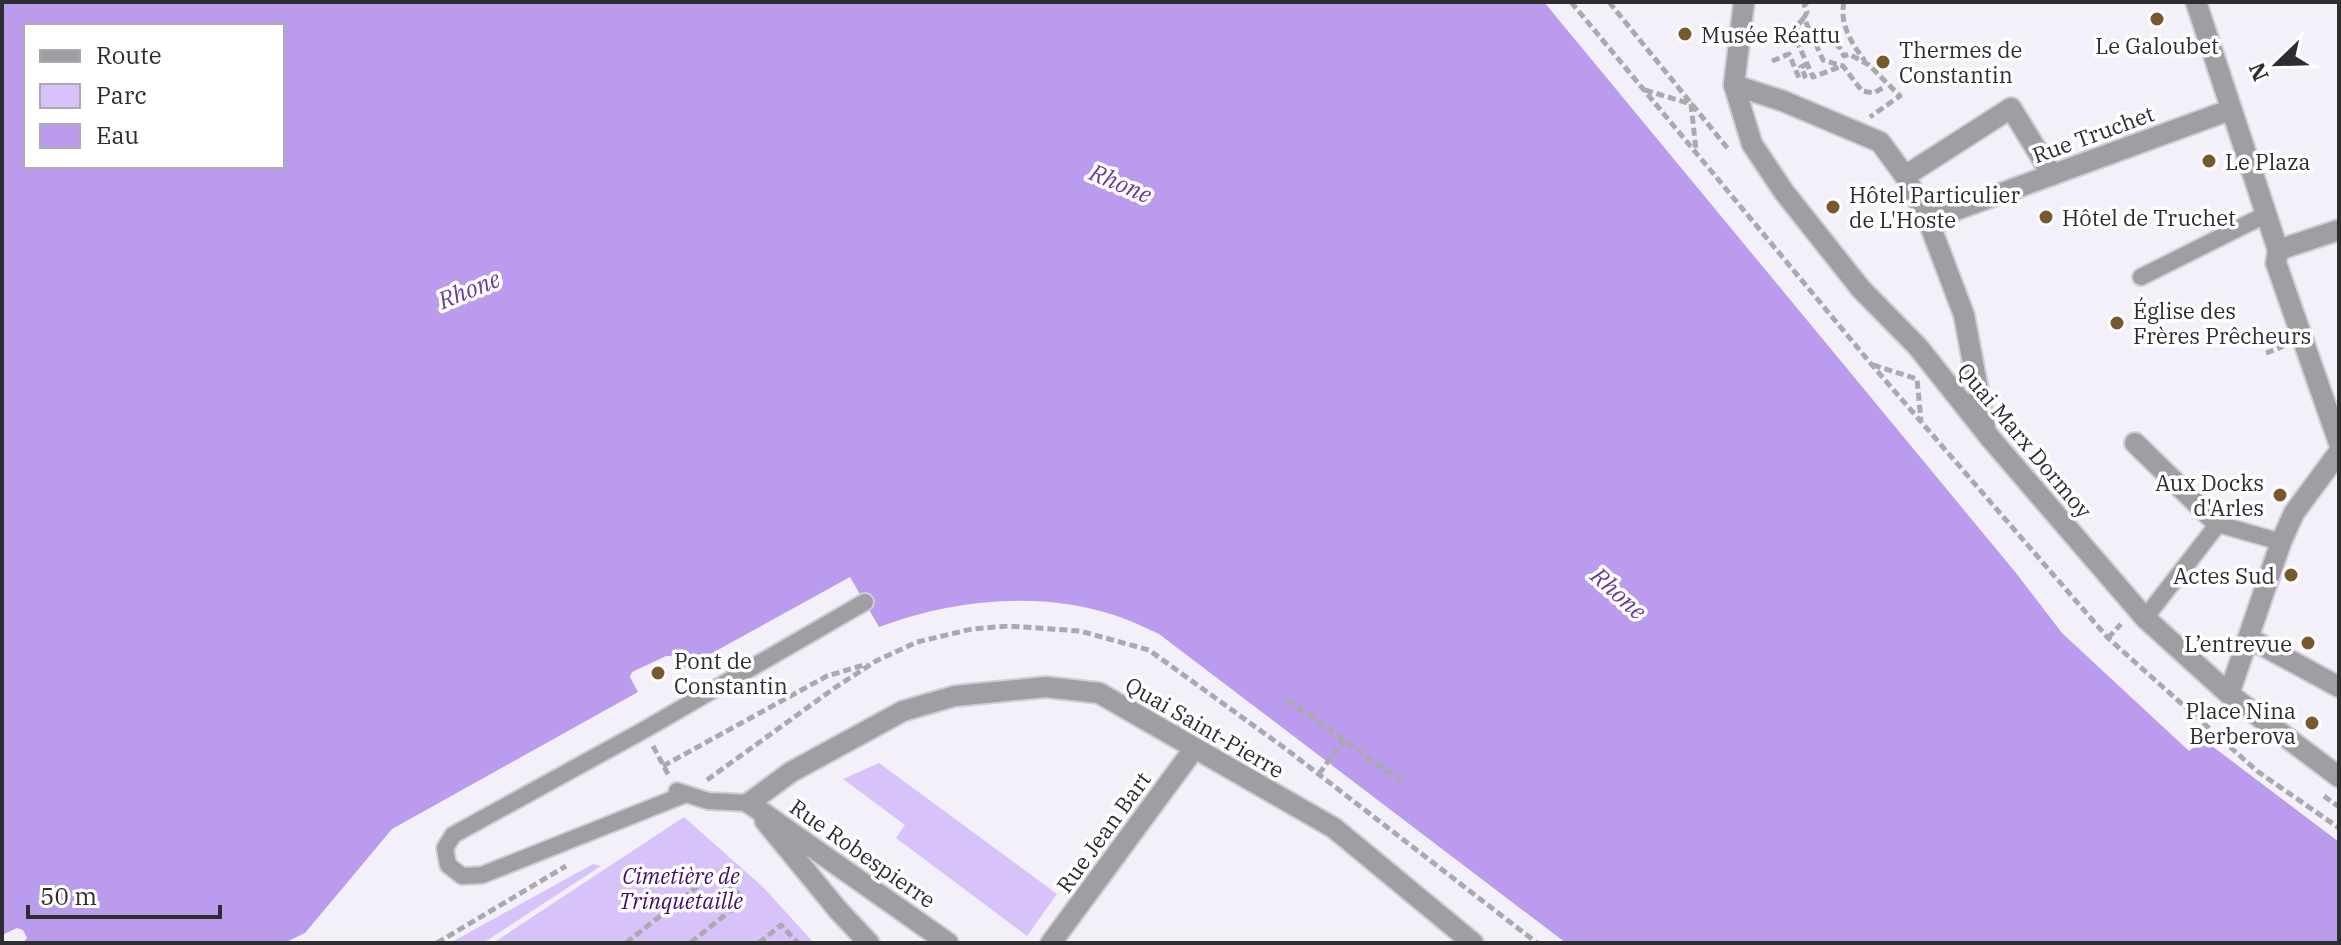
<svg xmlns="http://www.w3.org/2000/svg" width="2341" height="945" font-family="'IBM Plex Serif',serif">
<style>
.green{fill:#d7c3fa}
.water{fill:#ba9bed;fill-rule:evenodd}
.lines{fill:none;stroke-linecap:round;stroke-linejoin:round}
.service-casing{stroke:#d0cdd6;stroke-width:20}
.pedestrian-casing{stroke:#d0cdd6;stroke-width:24}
.minor-casing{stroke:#d0cdd6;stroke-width:24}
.path{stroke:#aba9b0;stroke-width:5;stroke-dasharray:8 4;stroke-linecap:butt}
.service{stroke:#a09ea2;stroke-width:16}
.pedestrian{stroke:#a09ea2;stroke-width:20}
.minor{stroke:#a09ea2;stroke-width:20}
.poi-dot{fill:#78582e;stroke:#fff;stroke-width:3}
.labels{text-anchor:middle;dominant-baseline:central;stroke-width:7;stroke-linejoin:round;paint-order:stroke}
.poi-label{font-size:22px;fill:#2e2d30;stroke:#fff;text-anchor:start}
.street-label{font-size:22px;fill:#2e2d30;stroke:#fff}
.park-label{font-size:22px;font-style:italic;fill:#410f70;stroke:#fff}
.water-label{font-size:24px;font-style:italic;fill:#673e9d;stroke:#fff}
</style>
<rect width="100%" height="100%" fill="#f3f0fa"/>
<!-- green -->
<g class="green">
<polygon points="879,763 1057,894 1027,936 896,838 905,825 843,779"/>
<polygon points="684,817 763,887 814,943 493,943"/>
<polygon points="593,864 601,866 483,943 450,943"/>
</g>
<!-- water -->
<path class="water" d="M2 2H1544L2016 573 2062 633 2189 751 2204 740 2339 842V943H1566L1159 634C1144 627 1129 620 1114 615 1040 590 950 600 879 627L850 577 683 669 674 656H666L632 672 630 677 638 692 392 829 305 933 284 943H23L27 938 23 930 17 928 2 935ZM26 26H282V166H26Z"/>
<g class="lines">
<!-- service casing -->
<g class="service-casing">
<g id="service">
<polyline points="2141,277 2265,215"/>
<polyline points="2145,618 2218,524 2281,542"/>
<polyline points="677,791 708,801 749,803"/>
<polyline points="686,794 482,875 462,876 448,865 445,848 453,835 644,730 865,602"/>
</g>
</g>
<!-- pedestrian casing -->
<g class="pedestrian-casing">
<g id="pedestrian">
<polyline points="1905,176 2011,108 2052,175"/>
<polyline points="1928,220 2230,110"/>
<polyline points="2278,250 2276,263 2339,443"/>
<polyline points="2135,443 2218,524"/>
<polyline points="2248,644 2258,643 2339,687"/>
</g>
</g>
<!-- minor casing -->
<g class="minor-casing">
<g id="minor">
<polyline points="1744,2 1734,85 1752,144 1784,192 1861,289 1918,347 1991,439 2145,618 2229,694 2339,777"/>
<polyline points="2196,2 2278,250 2339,230"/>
<polyline points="1734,85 1783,101 1880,142 1905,176 1928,220 1964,315 1985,427"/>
<polyline points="2229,694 2281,542 2294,513 2339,452"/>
<polyline points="749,803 791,772 903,711 955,696 1046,687 1099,693 1334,828 1473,943"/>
<polyline points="749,803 948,943"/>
<polyline points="765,821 838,910 869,943"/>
<polyline points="1051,943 1194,749"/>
</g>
</g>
<!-- path -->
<g class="path">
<polyline points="1571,2 1872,365 2108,638 2257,771 2339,828"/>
<polyline points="1609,2 1729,150"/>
<polyline points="1808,2 1804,4 1807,12 1804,18 1823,60 1843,66 1862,91 1874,93 1884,87"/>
<path d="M1844 2C1839 24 1852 44 1865 61"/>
<polyline points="1804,18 1797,26 1799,46 1813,77 1842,66"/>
<polyline points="1815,43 1828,37 1840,48 1844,56 1849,54 1869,65 1900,96 1870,117"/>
<polyline points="1772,61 1789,54 1799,78 1805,76 1801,67 1807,64"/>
<polyline points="1645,90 1691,104 1696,150"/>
<polyline points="2266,353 2284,346"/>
<polyline points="1873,365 1917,379 1921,420"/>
<polyline points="2108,638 2121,624"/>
<polyline points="1288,700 1401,781"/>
<polyline points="653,746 669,776"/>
<polyline points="663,766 827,676 867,664"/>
<polyline points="1319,774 1343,740"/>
<polyline points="707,780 836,687 876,661 917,642 972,629 1009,626 1080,631 1149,650 1286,749 1537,943"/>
<polyline points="2324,796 2339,807"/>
<polyline points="437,943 566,866"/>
<polyline points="626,943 717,871 744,900 690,943"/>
<polyline points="759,943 781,925 798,943"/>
</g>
<!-- service -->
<use href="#service" class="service"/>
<!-- pedestrian -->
<use href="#pedestrian" class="pedestrian"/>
<!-- minor -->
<use href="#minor" class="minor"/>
</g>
<!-- markers -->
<g class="poi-dot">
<circle cx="2157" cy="19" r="8"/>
<circle cx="1685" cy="34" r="8"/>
<circle cx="1883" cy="62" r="8"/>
<circle cx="2209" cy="161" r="8"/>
<circle cx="1833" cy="207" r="8"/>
<circle cx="2046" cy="217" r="8"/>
<circle cx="2117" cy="323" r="8"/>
<circle cx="2280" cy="495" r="8"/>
<circle cx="2291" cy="575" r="8"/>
<circle cx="2308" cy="643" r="8"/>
<circle cx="658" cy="673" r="8"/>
<circle cx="2312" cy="723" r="8"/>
</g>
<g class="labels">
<!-- poi labels -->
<g class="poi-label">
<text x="1701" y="34">Musée Réattu</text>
<text x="2157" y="45" text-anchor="middle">Le Galoubet</text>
<text x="1899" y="49">Thermes de<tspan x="1899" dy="25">Constantin</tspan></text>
<text x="2225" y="161">Le Plaza</text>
<text x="1849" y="194">Hôtel Particulier<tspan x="1849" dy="25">de L'Hoste</tspan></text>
<text x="2062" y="217">Hôtel de Truchet</text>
<text x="2133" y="310">Église des<tspan x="2133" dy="25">Frères Prêcheurs</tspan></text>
<text x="2264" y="482" text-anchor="end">Aux Docks<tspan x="2264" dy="25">d'Arles</tspan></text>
<text x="2275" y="575" text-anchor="end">Actes Sud</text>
<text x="2292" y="643" text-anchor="end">L’entrevue</text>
<text x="674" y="660">Pont de<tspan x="674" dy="25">Constantin</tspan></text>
<text x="2296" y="710" text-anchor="end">Place Nina<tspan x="2296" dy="25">Berberova</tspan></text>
</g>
<!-- street labels -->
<g class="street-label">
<text transform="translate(2093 134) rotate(-20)">Rue Truchet</text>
<text transform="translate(2025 440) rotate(50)">Quai Marx Dormoy</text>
<text transform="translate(1205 727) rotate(30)">Quai Saint-Pierre</text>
<text transform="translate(1103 832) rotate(-54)">Rue Jean Bart</text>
<text transform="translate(863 853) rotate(35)">Rue Robespierre</text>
</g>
<!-- park labels -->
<g class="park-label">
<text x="681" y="875">Cimetière de<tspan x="681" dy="25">Trinquetaille</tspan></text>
</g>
<!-- water labels -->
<g class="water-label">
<text transform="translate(1121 183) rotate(23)">Rhone</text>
<text transform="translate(469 289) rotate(-22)">Rhone</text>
<text transform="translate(1619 593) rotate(42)">Rhone</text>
</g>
</g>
<!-- border -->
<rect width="2341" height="945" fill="none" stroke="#2e2d30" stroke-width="8"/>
<!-- legend -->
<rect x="24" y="24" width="260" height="144" fill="#ffffff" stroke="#ababac" stroke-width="2"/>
<rect x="40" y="50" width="40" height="12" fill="#a09ea2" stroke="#ababac" stroke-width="2"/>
<text x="96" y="64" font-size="24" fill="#2e2d30">Route</text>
<rect x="40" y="84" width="40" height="24" fill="#d7c3fa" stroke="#ababac" stroke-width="2"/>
<text x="96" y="104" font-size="24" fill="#2e2d30">Parc</text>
<rect x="40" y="124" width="40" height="24" fill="#ba9bed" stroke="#ababac" stroke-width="2"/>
<text x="96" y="144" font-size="24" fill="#2e2d30">Eau</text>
<!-- north arrow -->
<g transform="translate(2277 64) rotate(247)" stroke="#ffffff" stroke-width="6" paint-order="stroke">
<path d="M0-6L14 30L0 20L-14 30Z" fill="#2e2d30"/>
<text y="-12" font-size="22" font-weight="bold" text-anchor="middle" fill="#2e2d30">N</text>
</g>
<!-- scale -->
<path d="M28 905v12h192v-12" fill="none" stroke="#2e2d30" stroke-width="4"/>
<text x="40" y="905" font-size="24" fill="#2e2d30" stroke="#ffffff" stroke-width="6" paint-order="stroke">50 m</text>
</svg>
